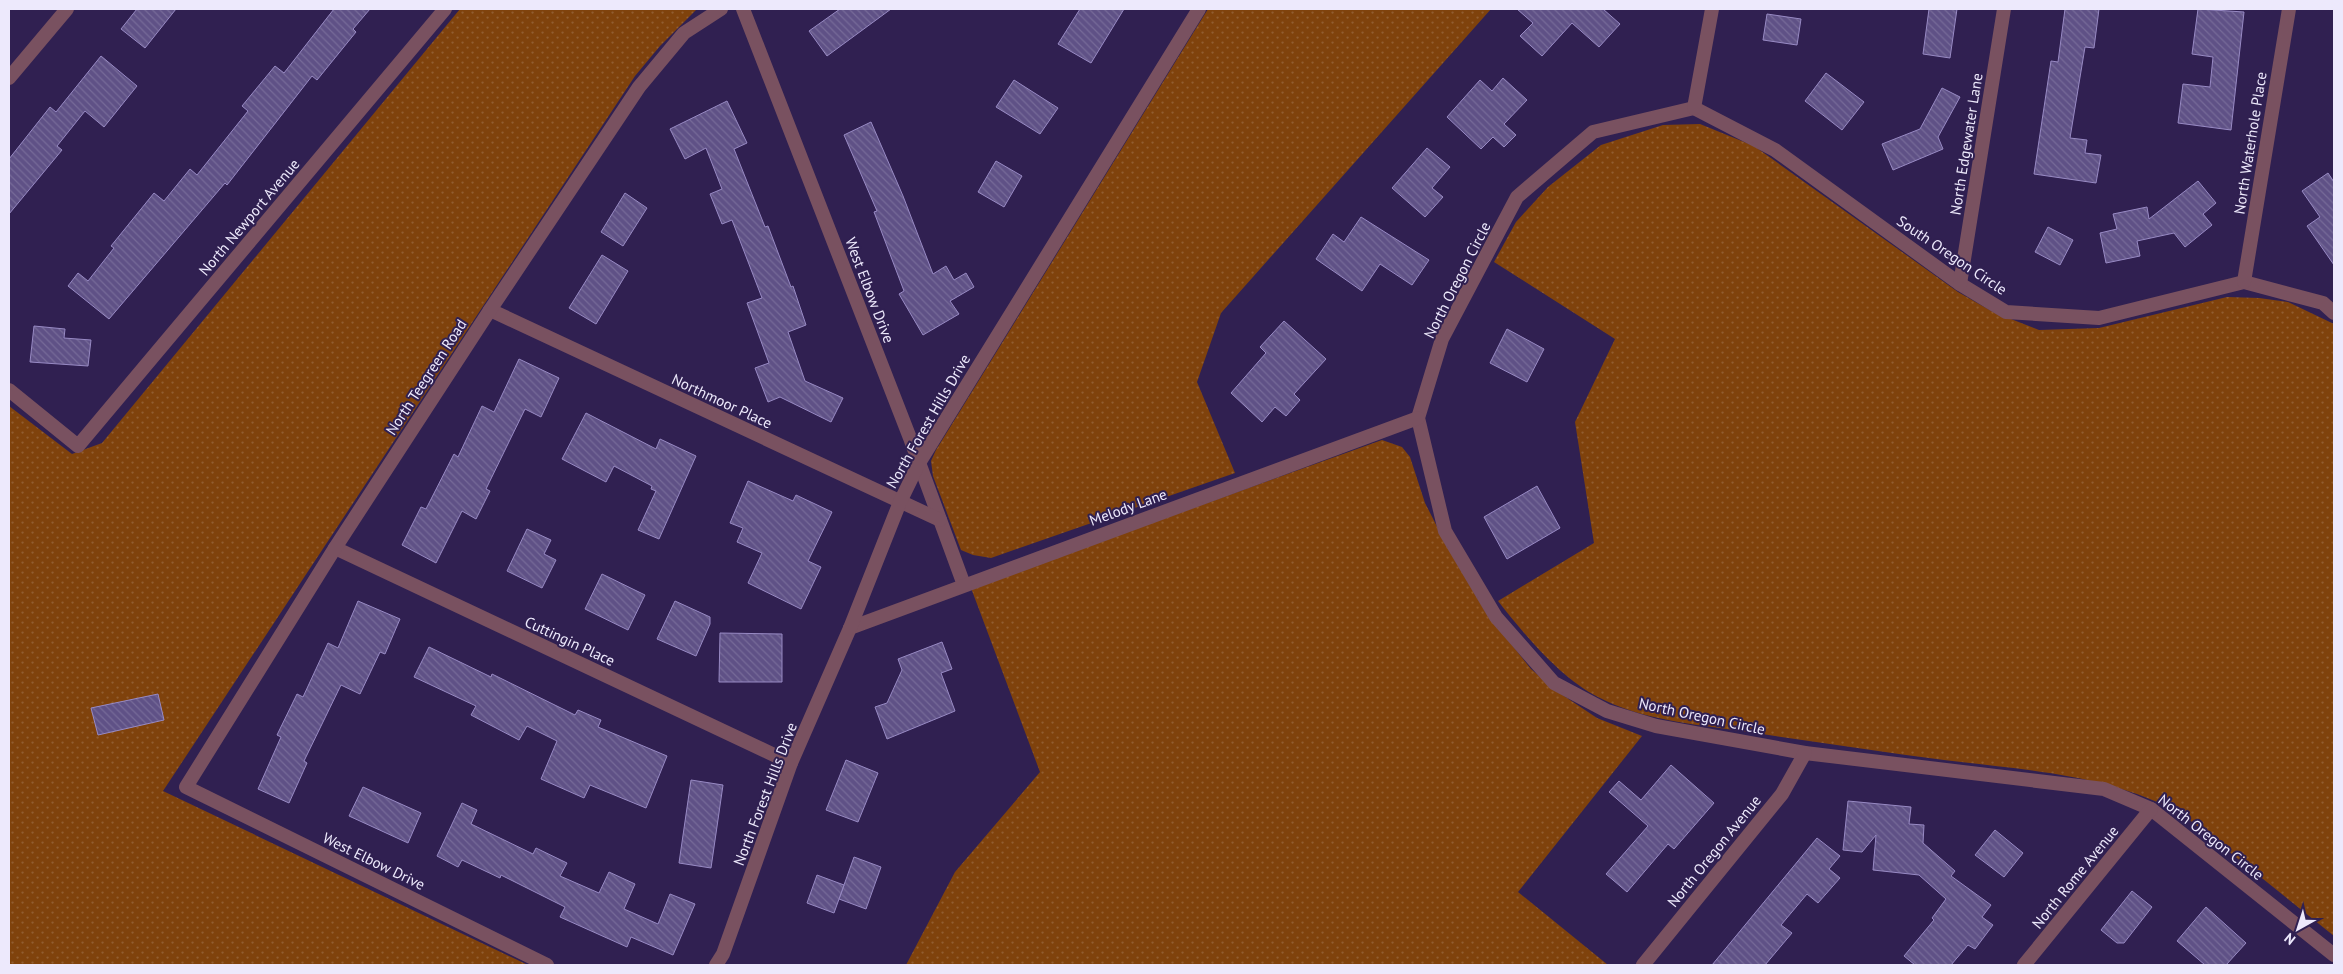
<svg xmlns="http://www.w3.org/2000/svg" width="2343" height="974" font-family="'PT Sans',sans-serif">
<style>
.grass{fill:url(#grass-dots)}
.building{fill:url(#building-back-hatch);stroke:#988ac4}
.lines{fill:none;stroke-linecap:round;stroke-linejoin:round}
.minor{stroke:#795160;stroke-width:14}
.labels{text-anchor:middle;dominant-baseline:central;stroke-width:4;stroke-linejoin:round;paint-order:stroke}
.street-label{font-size:15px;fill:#ede9fc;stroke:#302051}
</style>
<defs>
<pattern id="grass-dots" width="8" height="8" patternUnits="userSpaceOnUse" patternTransform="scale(1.25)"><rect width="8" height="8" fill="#7f420c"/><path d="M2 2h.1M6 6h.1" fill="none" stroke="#915d30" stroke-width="1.8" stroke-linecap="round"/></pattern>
<pattern id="building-back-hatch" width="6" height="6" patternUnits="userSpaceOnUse" patternTransform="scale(1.25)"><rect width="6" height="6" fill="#5f5186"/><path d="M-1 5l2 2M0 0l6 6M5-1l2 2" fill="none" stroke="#766a98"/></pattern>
</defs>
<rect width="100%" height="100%" fill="#302051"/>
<!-- grass -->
<g class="grass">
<polygon points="460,9 697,9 660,46 635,76 163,791 528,965 9,965 9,406 72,454 102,443"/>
<polygon points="1208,9 1491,9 1221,313 1197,382 1235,473 991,558 973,555 961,550 933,476 931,461 936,450"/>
<path d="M1700 124 1754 146 1958 292 1993 312 2039 330 2099 328 2227 297 2259 298 2288 302 2334 324V936L2182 814C2109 774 2025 770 1944 760 1876 751 1809 741 1741 731 1694 724 1641 720 1598 697 1560 678 1524 634 1498 601L1594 543 1575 422 1615 339 1494 262 1516 222 1548 187 1601 145 1663 125Z"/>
<polygon points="1382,440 1402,447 1410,457 1425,503 1448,548 1485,611 1531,669 1558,692 1597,718 1642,736 1518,892 1608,965 906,965 955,872 1040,772 971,588"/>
</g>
<!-- building -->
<g class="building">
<polygon points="137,9 176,9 145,48 121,29"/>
<polygon points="334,9 370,9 353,29 356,32 317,80 312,76 227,185 225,183 109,319 68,286 78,273 88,281 114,248 111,246 154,193 164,201 190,169 197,175 248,111 242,106 275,66 284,73"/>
<polygon points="840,9 891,9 827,56 809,31"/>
<polygon points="1080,9 1124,9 1091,63 1058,44"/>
<polygon points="1517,9 1603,9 1620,24 1599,47 1572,23 1542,56 1520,36 1533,23"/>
<polygon points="1929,9 1957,9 1950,58 1923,54"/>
<polygon points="2065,9 2099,9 2094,48 2085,47 2070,138 2087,140 2085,153 2101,155 2096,183 2034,174 2051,61 2058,62"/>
<polygon points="2198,9 2244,12 2231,130 2178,123 2183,84 2210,87 2213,57 2192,54"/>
<polygon points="1767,14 1801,19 1797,45 1763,40"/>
<polygon points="101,56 137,86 104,127 85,111 57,146 62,150 9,214 9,159 50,107 56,112"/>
<polygon points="1826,73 1864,102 1842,130 1805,101"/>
<polygon points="1503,78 1527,100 1504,124 1516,135 1504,147 1493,137 1481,149 1447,117 1480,80 1492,91"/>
<polygon points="1014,80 1058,108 1040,134 996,107"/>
<polygon points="1942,88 1960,97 1938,137 1943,149 1893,170 1882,144 1920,129"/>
<polygon points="727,101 747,143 734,149 765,227 768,226 791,287 793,286 806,325 788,332 805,381 843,398 831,422 780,397 768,402 755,368 769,363 747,303 762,298 732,220 722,224 710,194 722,189 706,148 685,159 670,129"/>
<polygon points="871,122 903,196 933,274 946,266 954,280 966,273 974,287 950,301 959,314 923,335 899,294 904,291 874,212 877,211 844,135"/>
<polygon points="1427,148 1450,167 1432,188 1443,197 1425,217 1392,188"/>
<polygon points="996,161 1022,176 1004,207 978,192"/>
<polygon points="2328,173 2334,182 2334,265 2307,226 2320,217 2302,191"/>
<polygon points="2198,181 2216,203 2203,214 2212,225 2185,247 2174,233 2137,241 2140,256 2106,263 2100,233 2117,229 2113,214 2147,207 2149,219"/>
<polygon points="625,193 647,208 623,246 601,232"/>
<polygon points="1361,217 1429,260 1412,285 1380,264 1362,291 1316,259 1333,234 1344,242"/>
<polygon points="2048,227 2073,240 2060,265 2035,252"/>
<polygon points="602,255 628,271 596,324 569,308"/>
<polygon points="1284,321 1326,359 1294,394 1300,400 1286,416 1275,407 1262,422 1231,393 1266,353 1260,347"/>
<polygon points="34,326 65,329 64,338 91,340 88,366 30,362"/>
<polygon points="1507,329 1544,349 1527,382 1490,363"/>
<polygon points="519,359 559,378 541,417 525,409 486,489 490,491 476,519 462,511 436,563 402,545 421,507 426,509 454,454 458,457 482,406 494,412"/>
<polygon points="586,413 656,449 660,439 696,456 659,539 638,530 656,491 651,489 652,486 614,466 606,482 562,459"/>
<polygon points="748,481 793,501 796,495 832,512 808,561 821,567 801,609 748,583 762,553 737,542 743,528 730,523"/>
<polygon points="1537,486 1560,528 1507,559 1484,517"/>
<polygon points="527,529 551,540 544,554 556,560 542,588 507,571"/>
<polygon points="602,574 645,595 628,630 585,609"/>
<polygon points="358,601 400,619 385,654 380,652 360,694 341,685 304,761 307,763 289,803 258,789 281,737 277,735 297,694 303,697 328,643 338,648"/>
<polygon points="675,601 710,617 710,624 696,656 657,639"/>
<polygon points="720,633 782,634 782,682 719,682"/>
<polygon points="942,642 952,669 941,673 955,711 887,739 875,707 887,703 902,670 898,659"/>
<polygon points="429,647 491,677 492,674 575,715 578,710 601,720 598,727 667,756 646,808 590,785 584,798 541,779 557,741 527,726 519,740 471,715 476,706 414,677"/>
<polygon points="158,694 164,720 98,735 91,708"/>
<polygon points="846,760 878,773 858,822 826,810"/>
<polygon points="1671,765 1714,803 1674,849 1668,844 1627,892 1606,874 1648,826 1609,792 1619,781 1641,800"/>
<polygon points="691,780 723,785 711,868 679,863"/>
<polygon points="363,787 421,813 408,843 349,816"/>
<polygon points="1848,801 1911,807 1909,824 1924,825 1923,843 1955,871 1951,876 1991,905 1982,917 1993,925 1975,949 1968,945 1951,965 1915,965 1904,956 1934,920 1932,918 1946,899 1919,875 1873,870 1876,835 1862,852 1843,850"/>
<polygon points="462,803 477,810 471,824 533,854 536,848 567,863 560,876 599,893 609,872 635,884 624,909 658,924 670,894 695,904 673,955 631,937 627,947 560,917 565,907 501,875 500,878 462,860 458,867 437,856"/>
<polygon points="1995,830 2023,853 2004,877 1975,855"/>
<polygon points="1817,838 1840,856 1829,869 1840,878 1818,903 1807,894 1781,925 1792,933 1765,965 1712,965"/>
<polygon points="854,857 881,867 866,909 839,899"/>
<polygon points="817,875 844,885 834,913 807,903"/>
<polygon points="2132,891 2152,907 2124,943 2117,943 2101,930"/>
<polygon points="2206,907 2246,943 2226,965 2205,965 2177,941"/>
</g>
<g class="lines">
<!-- minor -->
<g class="minor">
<polyline points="743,9 910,438 964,585"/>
<polyline points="9,78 67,9"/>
<polyline points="1694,108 1593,132 1517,197 1442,339 1418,418 1445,531 1496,617 1554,683 1607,711 1656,726 1805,753 2104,789 2151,809 2334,955"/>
<polyline points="1694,108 1775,150 1960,284 2006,312 2099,318 2244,282 2323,303 2334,313"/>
<polyline points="1694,108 1712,9"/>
<polyline points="2244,282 2289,9"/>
<polyline points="1960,284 2004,9"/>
<polyline points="490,310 940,520"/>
<polyline points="9,390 78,446 445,9"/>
<polyline points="335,548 791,763"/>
<polyline points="850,628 1418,418"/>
<polyline points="547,965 186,787 335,548 490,310 639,87 684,33 721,9"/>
<polyline points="716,965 723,954 791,763 850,628 900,502 919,463 1199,9"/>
<polyline points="1643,965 1782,794 1805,753"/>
<polyline points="2024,965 2151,809"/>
</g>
</g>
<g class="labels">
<!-- street labels -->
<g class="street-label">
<text transform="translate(2250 143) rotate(-81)">North Waterhole Place</text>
<text transform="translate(1966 144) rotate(-81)">North Edgewater Lane</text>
<text transform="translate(249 217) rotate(-50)">North Newport Avenue</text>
<text transform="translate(1952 255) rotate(34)">South Oregon Circle</text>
<text transform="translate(1457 280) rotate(-63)">North Oregon Circle</text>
<text transform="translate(870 290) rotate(69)">West Elbow Drive</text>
<text transform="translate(426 377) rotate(-57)">North Teegreen Road</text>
<text transform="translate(722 401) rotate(25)">Northmoor Place</text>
<text transform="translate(928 421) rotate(-60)">North Forest Hills Drive</text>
<text transform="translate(1128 507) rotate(-20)">Melody Lane</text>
<text transform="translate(570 641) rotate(25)">Cuttingin Place</text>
<text transform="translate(1702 716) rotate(12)">North Oregon Circle</text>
<text transform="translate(765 794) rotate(-69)">North Forest Hills Drive</text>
<text transform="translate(2211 837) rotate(38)">North Oregon Circle</text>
<text transform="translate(1714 851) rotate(-51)">North Oregon Avenue</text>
<text transform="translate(374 861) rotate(26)">West Elbow Drive</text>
<text transform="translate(2075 877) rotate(-51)">North Rome Avenue</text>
</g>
</g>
<!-- border -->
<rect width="2343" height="974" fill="none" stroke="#ede9fc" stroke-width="20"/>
<!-- north arrow -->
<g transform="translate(2298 929) rotate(219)" stroke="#302051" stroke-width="4" paint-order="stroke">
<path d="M0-4L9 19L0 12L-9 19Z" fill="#ede9fc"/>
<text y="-8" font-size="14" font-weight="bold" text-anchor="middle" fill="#ede9fc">N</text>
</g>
</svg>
